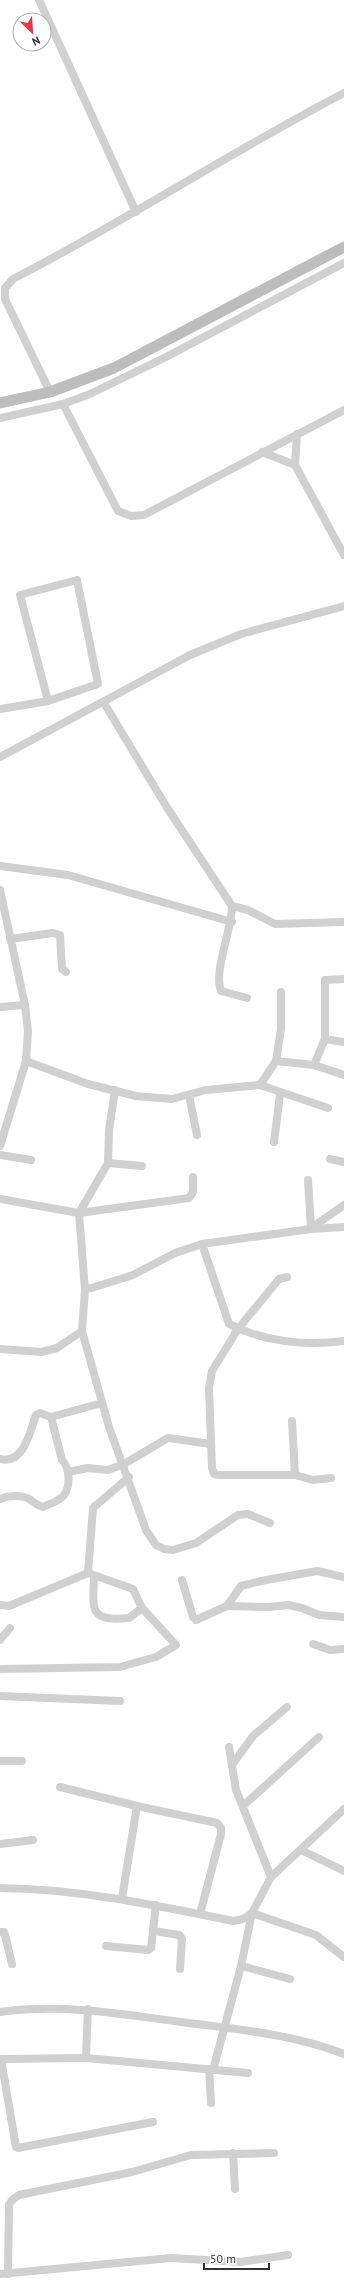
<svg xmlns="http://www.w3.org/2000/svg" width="344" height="2283" font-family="'PT Sans',sans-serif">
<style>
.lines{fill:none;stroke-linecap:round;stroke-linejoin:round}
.street{stroke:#d0d0d0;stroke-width:8}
.secondary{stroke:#bdbdbd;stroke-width:11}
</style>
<rect width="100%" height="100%" fill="#fff"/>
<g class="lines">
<!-- street -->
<g class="street">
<polyline points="39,0 136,212"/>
<path d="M50 392 5 299V288L13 279C126 221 232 151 344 93"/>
<polyline points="63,404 118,511 131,516 144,515 344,410"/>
<polyline points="0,418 63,404 90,394 166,357 344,263"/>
<polyline points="297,434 295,465 344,555"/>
<polyline points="262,452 295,465"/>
<polyline points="104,703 166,806 232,906 248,910 275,924 344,922"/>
<polyline points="0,709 48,701 98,684 77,580 20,595 48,701"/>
<polyline points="0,757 190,655 241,634 344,606"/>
<polyline points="0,866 68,875 232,922"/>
<polyline points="0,890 25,1005 28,1031 26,1061 0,1146"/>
<path d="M232 906C232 929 213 973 221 991L247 998"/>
<polyline points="10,939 53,933 60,935 62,969 66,972"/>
<polyline points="0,1007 25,1005"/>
<polyline points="325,1039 344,1042"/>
<polyline points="26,1061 88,1084 136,1096 172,1099 206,1090 260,1085 328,1108"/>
<polyline points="276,1061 314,1065 344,1075"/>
<polyline points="314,1065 325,1039 325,980 344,979"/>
<polyline points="260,1085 276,1061 281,1029 281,992"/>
<polyline points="115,1090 109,1130 108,1163 79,1213 85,1290 82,1331 109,1427 146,1530 156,1545 164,1549 173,1550 196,1543 238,1515 248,1514 270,1523"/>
<polyline points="189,1095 197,1135"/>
<polyline points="274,1142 280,1094"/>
<polyline points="0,1155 31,1160"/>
<polyline points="330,1159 344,1162"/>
<polyline points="108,1163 142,1166"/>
<polyline points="308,1180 311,1229"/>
<polyline points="0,1199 79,1213 189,1198 193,1192 193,1177"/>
<polyline points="311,1228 344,1205"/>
<path d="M202 1244 229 1324C264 1342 306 1346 344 1341"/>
<polyline points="287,1277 279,1279 238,1329 212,1371 209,1388 212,1468 214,1474 219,1475 295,1475 313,1480 331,1478"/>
<polyline points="85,1290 133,1275 175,1253 202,1244 311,1229 344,1227"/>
<polyline points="0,1349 41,1352 57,1348 82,1331"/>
<polyline points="292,1421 295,1475"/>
<path d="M0 1459C24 1465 30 1431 36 1415L40 1413 51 1417 102 1403"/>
<polyline points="68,1472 88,1468 108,1470 124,1464 168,1438 211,1444"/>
<path d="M0 1499C7 1496 22 1494 29 1499 34 1502 36 1505 43 1507 49 1504 58 1502 63 1496 71 1487 70 1468 62 1460L51 1417"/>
<polyline points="88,1573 93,1508 129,1477"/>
<path d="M94 1576C93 1609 88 1622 129 1618L142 1608"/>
<polyline points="182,1580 193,1617 196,1620 227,1606 269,1607 288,1605 302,1608 319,1615 344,1617"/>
<polyline points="0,1605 9,1606 88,1573 133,1589 142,1608 176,1645 156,1657 120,1667 0,1669"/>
<polyline points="227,1606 241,1586 261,1581 317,1571 344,1577"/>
<polyline points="0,1640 10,1628"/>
<polyline points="313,1644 330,1650 344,1649"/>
<polyline points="0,1696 120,1701"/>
<polyline points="229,1747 236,1790 271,1877"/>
<polyline points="0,1761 22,1761"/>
<polyline points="232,1765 253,1736 287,1707"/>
<polyline points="60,1787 137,1806 217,1823 221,1828 221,1834 200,1914"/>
<polyline points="243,1806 319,1737"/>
<polyline points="0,1844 33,1840"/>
<polyline points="301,1850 344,1871"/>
<path d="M0 1888C80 1889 155 1905 233 1921L243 1919 252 1913"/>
<polyline points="122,1898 137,1806"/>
<polyline points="252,1913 316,1935 344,1957"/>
<polyline points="154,1931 179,1935 182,1939 180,1969"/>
<polyline points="0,1932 4,1932 5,1935 12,1964"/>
<polyline points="106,1946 148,1950 151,1948 156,1905"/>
<polyline points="241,1966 290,1979"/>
<path d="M0 2012C60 2003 121 2014 181 2022 235 2029 293 2034 344 2054"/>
<polyline points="86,2058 88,2009"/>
<polyline points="0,2059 86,2058 248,2073"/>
<polyline points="1,2059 16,2147 18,2148 153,2122"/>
<polyline points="209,2069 211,2103"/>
<polyline points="213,2070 241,1966 252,1913 271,1877 344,1809"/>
<polyline points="233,2153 235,2189"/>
<polyline points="0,2274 171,2258 240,2262 288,2255"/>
<polyline points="8,2274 9,2205 12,2200 19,2195 132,2172 191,2155 274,2153"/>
</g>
<!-- secondary -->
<polyline class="secondary" points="0,403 50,392 114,368 344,247"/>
</g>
<!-- north arrow -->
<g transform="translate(32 32) rotate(155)"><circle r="19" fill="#ffffff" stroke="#adadad"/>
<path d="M0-3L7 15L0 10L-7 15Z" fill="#e63946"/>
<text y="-6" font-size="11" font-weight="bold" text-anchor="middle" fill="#333333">N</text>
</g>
<!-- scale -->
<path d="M204 2263v6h65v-6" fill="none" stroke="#333333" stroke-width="2"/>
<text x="210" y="2263" font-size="12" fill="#333333" stroke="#ffffff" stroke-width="3" paint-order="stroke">50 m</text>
</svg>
